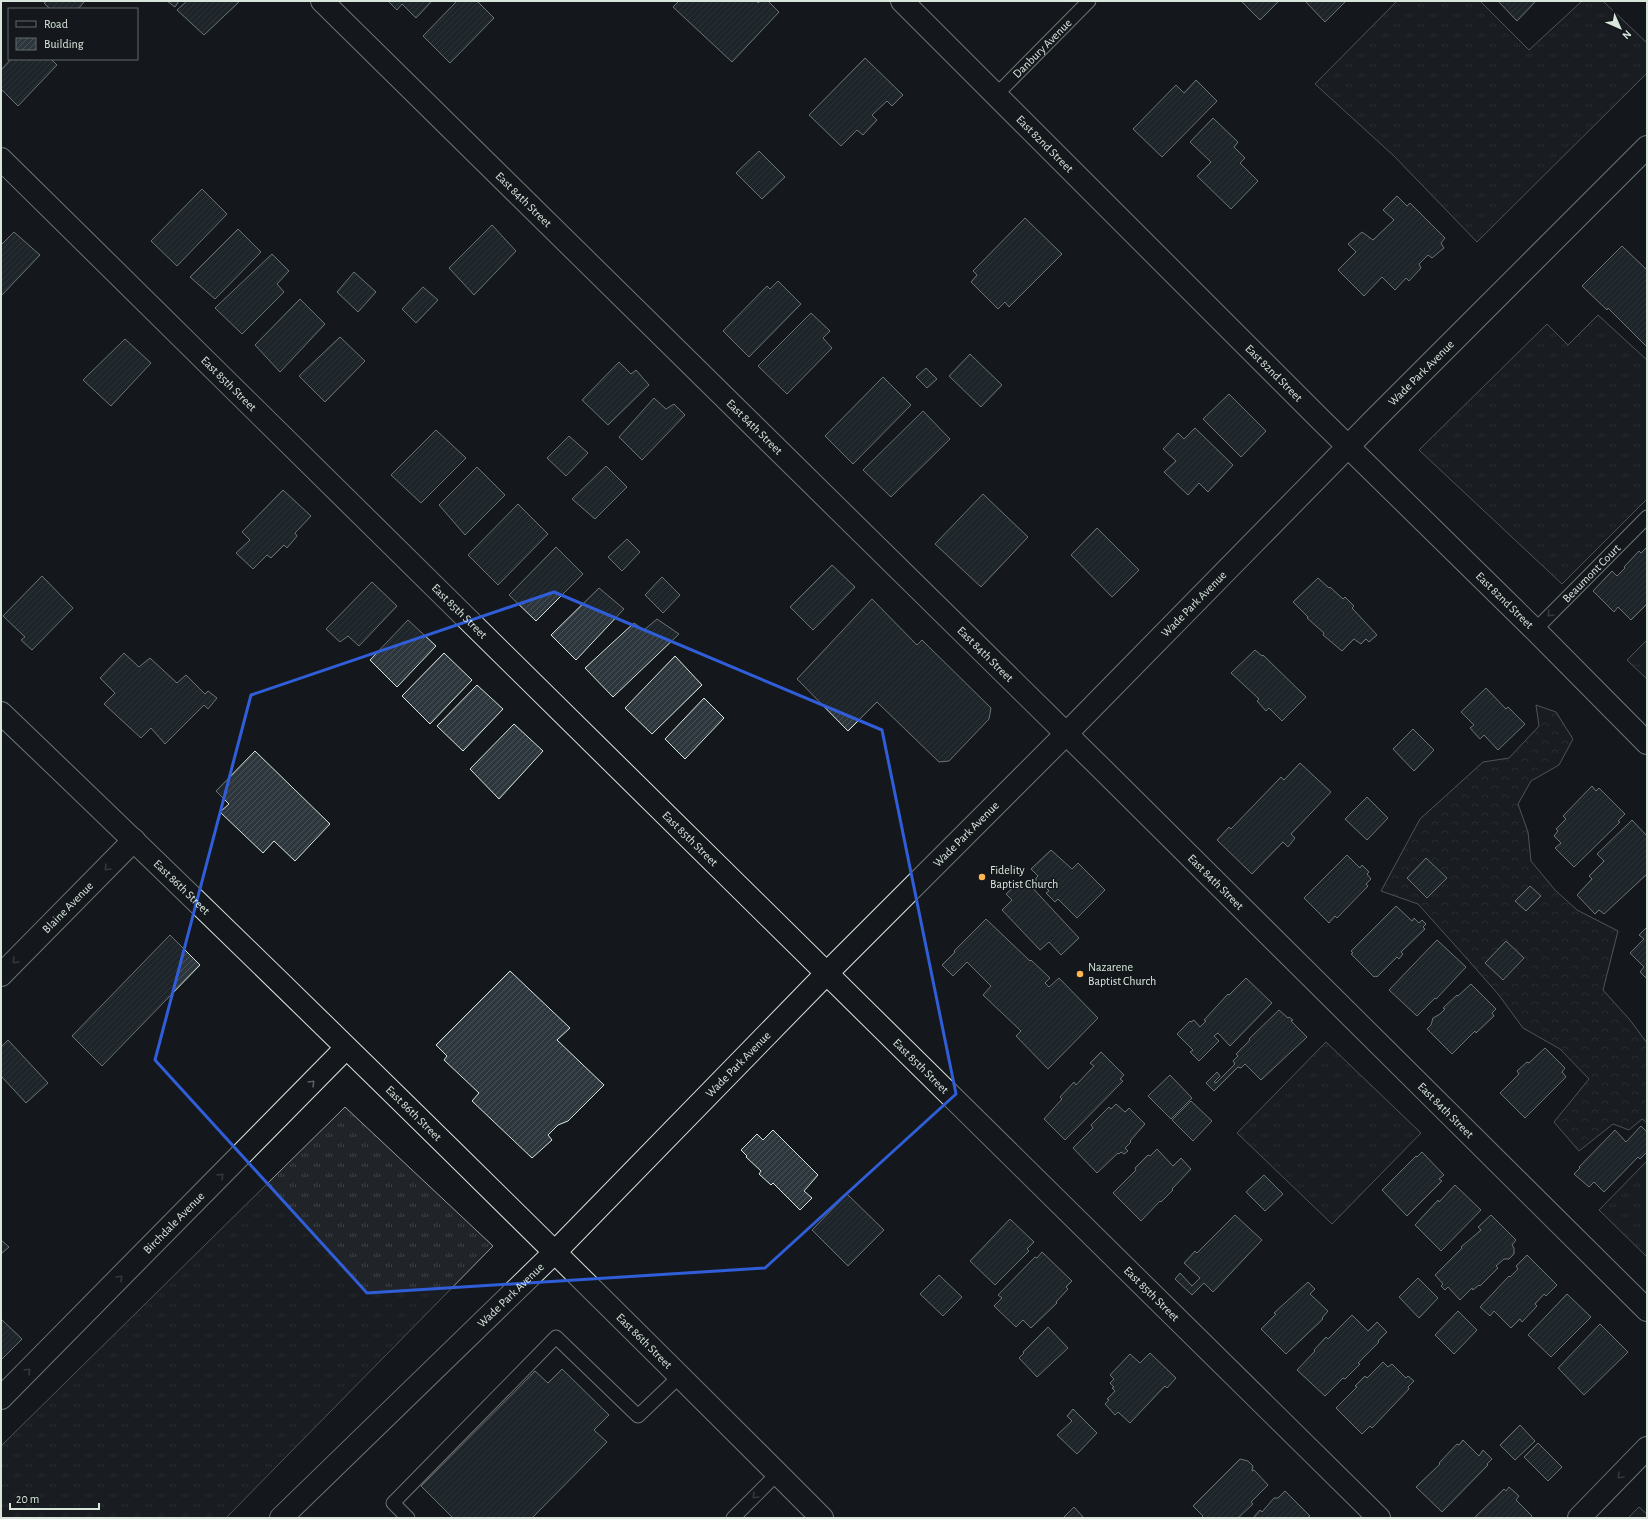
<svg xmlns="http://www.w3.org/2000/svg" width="1648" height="1519" font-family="'Alegreya Sans',sans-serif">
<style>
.grass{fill:url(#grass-tufts);stroke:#939e99}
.forest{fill:url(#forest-crowns);stroke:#939e99}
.building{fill:url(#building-hatch);stroke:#d8e6dc}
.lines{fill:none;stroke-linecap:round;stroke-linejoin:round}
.lane-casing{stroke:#d8e6dc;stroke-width:15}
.street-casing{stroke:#d8e6dc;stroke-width:24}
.secondary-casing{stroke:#d8e6dc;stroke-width:24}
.lane{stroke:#14181c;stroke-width:13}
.street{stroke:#14181c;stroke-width:22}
.secondary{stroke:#14181c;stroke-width:22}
.oneway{stroke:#59605f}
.marked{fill:none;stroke:#305dd8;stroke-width:3;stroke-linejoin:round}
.poi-dot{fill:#ffb74d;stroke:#14181c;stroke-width:1.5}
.labels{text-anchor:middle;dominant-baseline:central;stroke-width:3;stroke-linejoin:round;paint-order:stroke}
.street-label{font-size:12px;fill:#d8e6dc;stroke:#14181c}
.poi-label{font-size:12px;fill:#d8e6dc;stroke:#14181c;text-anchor:start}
</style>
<defs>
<pattern id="grass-tufts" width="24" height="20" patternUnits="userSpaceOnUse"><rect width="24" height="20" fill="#202428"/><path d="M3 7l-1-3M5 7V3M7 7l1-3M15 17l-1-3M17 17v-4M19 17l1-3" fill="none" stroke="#404447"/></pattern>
<pattern id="forest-crowns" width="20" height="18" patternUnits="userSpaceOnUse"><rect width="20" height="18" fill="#202428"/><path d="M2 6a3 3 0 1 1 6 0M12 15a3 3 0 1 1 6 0" fill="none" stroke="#404447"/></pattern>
<pattern id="building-hatch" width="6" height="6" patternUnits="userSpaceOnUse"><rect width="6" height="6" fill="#2c363c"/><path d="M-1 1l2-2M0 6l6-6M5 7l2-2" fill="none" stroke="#4a5358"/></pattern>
</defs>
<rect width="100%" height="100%" fill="#14181c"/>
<!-- grass -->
<g class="grass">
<polygon points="1397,1 1480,1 1529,50 1582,1 1603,1 1647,43 1647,73 1477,242 1394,156 1315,84"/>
<polygon points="1598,315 1647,360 1647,499 1562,584 1419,450 1547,324 1568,345"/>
<polygon points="1647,640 1647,679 1627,660"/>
<polygon points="1326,1042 1421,1133 1332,1224 1237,1133"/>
<polygon points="345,1107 493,1246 226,1518 1,1518 1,1446"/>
<polygon points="1647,1161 1647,1257 1599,1210"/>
<polygon points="1639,1507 1647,1514 1647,1518 1628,1518"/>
</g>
<!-- forest -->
<polygon class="forest" points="1536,705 1556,712 1573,739 1559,765 1531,781 1518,804 1528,832 1531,861 1555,890 1577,910 1618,931 1603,990 1630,1020 1647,1043 1647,1123 1642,1119 1629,1130 1613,1124 1579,1151 1554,1122 1589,1079 1560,1049 1523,1028 1498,994 1469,961 1418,904 1381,891 1420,819 1483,762 1509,758 1539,726"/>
<!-- building -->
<g class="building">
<polygon points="47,1 83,1 84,2 78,9 50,9 44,3"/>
<polygon points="167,1 179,1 175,7"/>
<polygon points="187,1 240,1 204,35 177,10"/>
<polygon points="388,1 432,1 416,18 402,4 397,10"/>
<polygon points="457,1 477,1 494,18 450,63 423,36"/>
<polygon points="679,1 757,1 758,3 760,1 768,1 779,12 732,62 673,7"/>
<polygon points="1241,1 1279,1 1260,20"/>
<polygon points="1305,1 1346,1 1325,22"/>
<polygon points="1498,1 1536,1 1517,21"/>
<polygon points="865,58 903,95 892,106 887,101 872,115 877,120 863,135 857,130 841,146 809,115"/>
<polygon points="11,59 51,59 57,65 18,106 1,89 1,70"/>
<polygon points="1196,80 1217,101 1162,157 1133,129 1176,85 1184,93"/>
<polygon points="1213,118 1238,142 1234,147 1245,158 1240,163 1258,181 1231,209 1197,176 1211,162 1190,142"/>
<polygon points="759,151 785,177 762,199 736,173"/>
<polygon points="202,189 227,214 177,266 151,241"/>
<polygon points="1397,196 1407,206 1410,203 1445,238 1441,243 1444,248 1432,258 1428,255 1419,264 1421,268 1409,281 1406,278 1395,290 1382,277 1364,296 1338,270 1356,252 1348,244 1362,232 1373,240 1394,220 1383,210"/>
<polygon points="1025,218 1062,254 1009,307 1005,302 998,309 971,282 977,275 973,271"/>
<polygon points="492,225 516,251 474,295 449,268"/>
<polygon points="238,229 261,252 215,299 190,277"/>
<polygon points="14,232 40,255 1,296 1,245"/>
<polygon points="1622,246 1647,270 1647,347 1608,308 1607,310 1582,286"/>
<polygon points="272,254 289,271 277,284 284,292 242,334 215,308"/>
<polygon points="354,272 376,292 358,312 337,292"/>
<polygon points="778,281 801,304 749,357 723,331 767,286 770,289"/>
<polygon points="423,287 438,300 416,323 402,309"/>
<polygon points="300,299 325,324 280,372 255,345"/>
<polygon points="811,313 830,331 823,338 832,348 787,394 758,366"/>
<polygon points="340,337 365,361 325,402 299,376"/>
<polygon points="125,339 151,363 111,406 83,380"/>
<polygon points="970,354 1002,385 981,407 949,376"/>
<polygon points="619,362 631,374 636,370 649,385 608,425 582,400"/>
<polygon points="926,368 937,379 927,388 916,377"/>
<polygon points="883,377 911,405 853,464 825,436"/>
<polygon points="1229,394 1266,431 1241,457 1203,419"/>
<polygon points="654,398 666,409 674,404 685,415 642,460 619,437"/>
<polygon points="923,411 950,439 891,497 863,470"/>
<polygon points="1195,428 1233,465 1208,492 1199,483 1188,495 1164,472 1176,461 1163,449 1178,433 1184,439"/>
<polygon points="436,430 466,458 421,503 391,475"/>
<polygon points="569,436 588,453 566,476 547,458"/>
<polygon points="606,466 627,487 595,519 572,499"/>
<polygon points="477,467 505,495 465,535 439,505"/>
<polygon points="283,490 311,516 295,533 297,536 287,548 284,545 271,558 267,555 253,569 236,553 250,540 242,532"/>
<polygon points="983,494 1028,537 981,587 935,544"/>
<polygon points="518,504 548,534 498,585 468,555"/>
<polygon points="1097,528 1139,570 1112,597 1071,555"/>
<polygon points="627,539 640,552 622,571 608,557"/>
<polygon points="556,547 583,574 536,621 509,595"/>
<polygon points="1647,547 1647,604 1631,620 1618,607 1614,612 1593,591 1612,571 1617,576 1625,568 1624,567 1639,551 1641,553"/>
<polygon points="832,565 855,587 813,630 790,607"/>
<polygon points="42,576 73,608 32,650 21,640 25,637 3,616"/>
<polygon points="662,577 680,595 663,613 645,595"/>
<polygon points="1318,578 1329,588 1330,587 1343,599 1345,597 1354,606 1352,608 1377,635 1369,642 1366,639 1361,644 1354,639 1342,651 1323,635 1324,633 1307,618 1308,617 1293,602"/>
<polygon points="372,582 397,606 359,646 348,636 340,642 326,629"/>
<polygon points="599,588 624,609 576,660 551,635"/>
<polygon points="872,599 917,645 922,640 991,708 989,719 949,761 939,762 877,702 848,731 797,679"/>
<polygon points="657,619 679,634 613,697 585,668 634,623 644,630"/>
<polygon points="408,620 436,646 397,687 370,660"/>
<polygon points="1255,650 1262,656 1263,655 1306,697 1282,721 1269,708 1266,711 1257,701 1259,699 1231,673"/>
<polygon points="124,653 139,667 150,658 177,683 186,675 205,694 208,691 217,698 208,709 204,705 165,744 151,728 141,738 104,704 115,693 100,678"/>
<polygon points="444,653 472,680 430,724 402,696"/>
<polygon points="675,656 702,685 652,734 625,708"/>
<polygon points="477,685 503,709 463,751 437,726"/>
<polygon points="1486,688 1506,709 1508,707 1525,724 1498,750 1484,735 1480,739 1470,728 1474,725 1461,712"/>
<polygon points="704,698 724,718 685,759 665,739"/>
<polygon points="514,724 543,751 499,799 470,769"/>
<polygon points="1413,729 1434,750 1414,771 1393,749"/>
<polygon points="255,751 330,824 295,861 274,841 263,853 220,812 229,804 216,791"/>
<polygon points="1300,763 1331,792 1291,834 1295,838 1288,847 1283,842 1252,874 1217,840 1229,827 1231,829 1281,777 1284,780"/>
<polygon points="1592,786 1596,791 1599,788 1625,814 1618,821 1620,822 1574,867 1555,848 1561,843 1554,836 1558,831 1556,829 1566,819 1563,816"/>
<polygon points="1367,797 1388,818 1367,840 1345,819"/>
<polygon points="1632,820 1647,836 1647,874 1604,914 1599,910 1595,914 1577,895 1592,879 1589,876 1604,861 1597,854"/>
<polygon points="1051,850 1072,869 1078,863 1105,890 1077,918 1058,899 1055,902 1046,893 1049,891 1045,887 1039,888 1036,885 1036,878 1038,876 1031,869"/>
<polygon points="1347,855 1360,868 1362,865 1369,872 1367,874 1371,879 1366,884 1368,886 1337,918 1335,916 1329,923 1304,898"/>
<polygon points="1426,858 1447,878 1427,898 1407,878"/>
<polygon points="1021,880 1026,885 1028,883 1079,938 1061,955 1049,942 1040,950 1002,910 1012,900 1006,894"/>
<polygon points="1530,886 1541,896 1526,911 1515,901"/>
<polygon points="1396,906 1412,921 1414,918 1419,923 1422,920 1426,924 1423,927 1425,929 1401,952 1403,954 1399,959 1397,957 1377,977 1376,976 1374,977 1351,954 1353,953 1351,951"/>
<polygon points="986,919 1030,961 1031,960 1050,978 1045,983 1049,987 1059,978 1098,1018 1048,1069 1016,1036 1021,1031 983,995 991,986 967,962 953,976 942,965 955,952 954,951"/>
<polygon points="1647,927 1647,979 1640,972 1644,967 1630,953 1644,939 1639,935"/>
<polygon points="170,935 200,965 102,1066 72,1036"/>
<polygon points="1437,940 1466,967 1436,999 1435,998 1417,1016 1389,990"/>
<polygon points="1506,941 1524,958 1503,980 1485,963"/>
<polygon points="510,971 570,1028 557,1040 604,1085 568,1121 558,1125 548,1135 552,1140 532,1158 472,1101 479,1093 444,1060 447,1056 436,1045"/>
<polygon points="1246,978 1272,1003 1230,1046 1218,1033 1214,1036 1219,1041 1199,1061 1190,1052 1193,1050 1177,1034 1190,1021 1191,1022 1194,1020 1200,1027 1206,1021 1204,1020 1228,994 1229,995"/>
<polygon points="1471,984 1496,1009 1492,1013 1494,1016 1476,1033 1475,1031 1452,1054 1427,1029 1431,1025 1433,1018 1440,1014 1445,1009 1443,1008 1457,995 1458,996"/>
<polygon points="1279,1010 1288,1018 1289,1017 1293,1020 1291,1021 1307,1037 1261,1080 1245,1064 1241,1068 1238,1067 1214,1091 1206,1083 1217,1072 1220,1076 1214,1082 1216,1083 1235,1064 1233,1061 1238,1056 1236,1054 1250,1040 1249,1039"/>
<polygon points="8,1040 48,1083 26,1103 1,1076 1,1047"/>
<polygon points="1545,1048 1565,1068 1562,1072 1566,1077 1525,1118 1500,1093 1519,1074 1517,1071 1527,1062 1529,1063"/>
<polygon points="1101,1052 1124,1075 1120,1079 1123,1081 1065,1140 1044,1119 1062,1099 1060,1097 1074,1082 1076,1085 1094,1066 1090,1063"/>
<polygon points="1170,1075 1192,1098 1171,1119 1148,1096"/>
<polygon points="1191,1101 1212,1121 1193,1141 1172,1120"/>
<polygon points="1116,1104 1125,1112 1129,1108 1145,1124 1130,1141 1131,1142 1125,1148 1128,1151 1124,1154 1121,1152 1119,1154 1118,1153 1097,1173 1073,1148 1093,1128 1091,1125 1109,1107 1111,1109"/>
<polygon points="1641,1126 1647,1132 1647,1152 1640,1159 1638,1157 1604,1192 1594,1182 1589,1187 1574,1174 1580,1168 1579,1167 1615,1130 1626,1142"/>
<polygon points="773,1130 818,1175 804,1191 812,1198 800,1210 773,1183 771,1185 759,1174 761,1171 746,1157 747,1156 741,1150 757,1134 763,1140"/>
<polygon points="1157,1149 1173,1166 1181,1158 1191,1169 1172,1189 1173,1190 1161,1202 1160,1201 1141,1221 1113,1193 1136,1170 1135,1168 1148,1155 1150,1156"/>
<polygon points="1422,1152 1444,1175 1439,1179 1442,1181 1407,1216 1382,1190 1416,1156 1417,1157"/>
<polygon points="1264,1175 1283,1194 1265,1211 1246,1192"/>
<polygon points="1455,1185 1481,1210 1441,1251 1415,1225 1438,1200 1439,1202"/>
<polygon points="847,1194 884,1230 848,1266 812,1230"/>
<polygon points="1235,1215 1262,1240 1213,1292 1204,1283 1192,1295 1175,1279 1180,1273 1192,1286 1200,1278 1184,1263 1195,1251 1197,1253"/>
<polygon points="1491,1215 1516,1240 1512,1245 1514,1248 1514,1254 1509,1259 1504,1259 1496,1266 1498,1268 1480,1286 1479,1285 1473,1290 1472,1288 1460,1300 1448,1287 1445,1290 1441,1286 1443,1284 1435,1275 1462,1248 1461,1247 1481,1230 1478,1227"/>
<polygon points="1010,1219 1034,1242 1027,1249 1029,1251 995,1285 970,1261"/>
<polygon points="1,1240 9,1247 1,1254"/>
<polygon points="1042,1252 1072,1281 1066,1287 1068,1289 1056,1302 1057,1303 1031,1328 1023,1320 1016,1327 994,1306 1002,1298 998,1295 1035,1257 1037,1258"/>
<polygon points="1527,1255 1557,1285 1546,1296 1544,1294 1535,1304 1537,1306 1522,1322 1520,1319 1511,1328 1494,1311 1490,1316 1480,1307 1509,1276 1510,1277 1518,1269 1516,1266"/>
<polygon points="939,1275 962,1297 943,1316 920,1294"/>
<polygon points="1418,1278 1438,1298 1419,1318 1399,1297"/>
<polygon points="1308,1282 1315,1289 1310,1294 1328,1311 1322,1318 1323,1319 1286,1354 1261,1329 1276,1314 1274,1313"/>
<polygon points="1567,1294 1591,1317 1551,1357 1528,1335"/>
<polygon points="1458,1311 1477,1330 1454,1354 1435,1335"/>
<polygon points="1352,1315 1368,1331 1377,1322 1387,1332 1378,1341 1379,1342 1358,1363 1360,1364 1345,1379 1343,1378 1325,1396 1297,1370 1315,1351 1314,1350 1326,1337 1328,1339"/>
<polygon points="1,1319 22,1339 1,1360"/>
<polygon points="1600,1324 1628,1352 1584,1395 1558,1368"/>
<polygon points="1048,1327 1068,1348 1037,1377 1019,1358 1024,1353 1023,1352"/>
<polygon points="1150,1353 1176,1378 1167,1388 1165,1386 1130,1423 1118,1412 1115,1415 1105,1404 1109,1400 1107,1399 1115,1391 1112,1388 1114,1387 1110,1383 1114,1379 1110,1375 1130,1354 1140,1363"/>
<polygon points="1383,1362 1388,1367 1392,1364 1406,1378 1408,1376 1414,1381 1408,1387 1409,1389 1372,1428 1370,1426 1362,1434 1336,1408 1357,1387 1355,1386 1365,1376 1367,1378"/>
<polygon points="562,1369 609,1415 594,1430 607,1442 532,1518 453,1518 421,1486 535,1371 548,1383"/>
<polygon points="1073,1409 1097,1433 1077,1454 1057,1435 1072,1421 1067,1416"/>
<polygon points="1520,1425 1535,1441 1515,1460 1500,1445"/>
<polygon points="1463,1440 1479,1456 1483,1450 1492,1459 1487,1464 1488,1465 1442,1512 1416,1487 1440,1464 1439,1463 1457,1444 1459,1445"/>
<polygon points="1538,1443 1562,1467 1548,1481 1524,1457"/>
<polygon points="1240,1459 1248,1461 1253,1466 1252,1471 1254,1470 1268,1485 1251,1502 1253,1504 1238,1518 1201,1518 1203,1516 1193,1506"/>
<polygon points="1509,1487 1519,1496 1516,1500 1532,1516 1530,1518 1474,1518 1504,1489 1506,1491"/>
<polygon points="1285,1491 1310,1516 1307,1518 1253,1518 1260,1510 1262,1512 1274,1498 1278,1498"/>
<polygon points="1074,1507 1084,1518 1063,1518"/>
</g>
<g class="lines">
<!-- lane casing -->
<g class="lane-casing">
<g id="lane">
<path id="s1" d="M995 96 1089 1"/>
<path id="s2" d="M1535 630 1647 517"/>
<polyline points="408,1518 393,1503 556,1337 638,1416 680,1376"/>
<polyline points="733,1518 778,1473"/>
</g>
</g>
<!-- street casing -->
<g class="street-casing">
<g id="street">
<path id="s3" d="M322 1 1096 763 1647 1310"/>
<path id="s4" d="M902 1 1320 419 1535 630 1647 743"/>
<path id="s5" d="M1 159 1379 1518"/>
<path id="s6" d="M1 713C278 978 551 1247 822 1518"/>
<path id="s7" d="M1 975 134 840"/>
<path id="s8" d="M1 1398 346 1048"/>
<polyline points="1579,1518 1647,1448"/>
</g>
</g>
<!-- secondary casing -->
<g class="secondary-casing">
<g id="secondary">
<path id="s9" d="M281 1518 555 1252 827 973 1066 734 1374 420 1647 147"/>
</g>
</g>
<!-- lane -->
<use href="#lane" class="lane"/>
<!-- street -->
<use href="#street" class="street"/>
<!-- secondary -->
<use href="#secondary" class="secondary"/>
</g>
<!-- one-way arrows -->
<defs><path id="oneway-chevron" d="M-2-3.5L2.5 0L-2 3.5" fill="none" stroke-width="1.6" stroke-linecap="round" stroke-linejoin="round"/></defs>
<g class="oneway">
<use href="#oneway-chevron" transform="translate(1550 614) rotate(134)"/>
<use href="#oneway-chevron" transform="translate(107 868) rotate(135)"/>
<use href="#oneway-chevron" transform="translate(15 961) rotate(135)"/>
<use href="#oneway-chevron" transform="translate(312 1083) rotate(-45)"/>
<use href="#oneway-chevron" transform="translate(221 1176) rotate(-45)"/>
<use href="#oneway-chevron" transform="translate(120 1278) rotate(-45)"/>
<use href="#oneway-chevron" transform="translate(28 1371) rotate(-45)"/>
<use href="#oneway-chevron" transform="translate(1620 1476) rotate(134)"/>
<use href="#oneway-chevron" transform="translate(755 1496) rotate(135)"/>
</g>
<!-- marked area -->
<path d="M0 0H1648V1519H0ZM554 592 882 730 956 1094 765 1268 367 1293 155 1060 251 695Z" fill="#14181c" fill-opacity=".55" fill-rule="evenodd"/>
<path class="marked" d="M554 592 882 730 956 1094 765 1268 367 1293 155 1060 251 695Z"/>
<!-- markers -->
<g class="poi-dot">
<circle cx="982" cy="877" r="4"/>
<circle cx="1080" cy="974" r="4"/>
</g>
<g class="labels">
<!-- street labels -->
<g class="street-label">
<text stroke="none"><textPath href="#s1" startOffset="67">Danbury Avenue</textPath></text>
<text stroke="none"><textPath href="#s4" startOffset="202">East 82nd Street</textPath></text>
<text stroke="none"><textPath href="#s3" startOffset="283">East 84th Street</textPath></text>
<text stroke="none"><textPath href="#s4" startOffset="526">East 82nd Street</textPath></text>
<text stroke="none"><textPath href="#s9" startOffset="1616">Wade Park Avenue</textPath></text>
<text stroke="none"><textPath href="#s5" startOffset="320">East 85th Street</textPath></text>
<text stroke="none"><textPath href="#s3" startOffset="607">East 84th Street</textPath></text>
<text stroke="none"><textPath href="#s2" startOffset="80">Beaumont Court</textPath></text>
<text stroke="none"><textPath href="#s4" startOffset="850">East 82nd Street</textPath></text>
<text stroke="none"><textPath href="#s9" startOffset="1292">Wade Park Avenue</textPath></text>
<text stroke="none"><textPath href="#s5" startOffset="644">East 85th Street</textPath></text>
<text stroke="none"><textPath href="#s3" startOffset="931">East 84th Street</textPath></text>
<text stroke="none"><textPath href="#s9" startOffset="968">Wade Park Avenue</textPath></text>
<text stroke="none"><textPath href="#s5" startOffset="968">East 85th Street</textPath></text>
<text stroke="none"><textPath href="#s3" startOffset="1255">East 84th Street</textPath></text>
<text stroke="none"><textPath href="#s6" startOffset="251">East 86th Street</textPath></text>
<text stroke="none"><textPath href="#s7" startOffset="95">Blaine Avenue</textPath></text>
<text stroke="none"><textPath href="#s9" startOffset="644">Wade Park Avenue</textPath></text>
<text stroke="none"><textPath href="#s5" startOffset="1292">East 85th Street</textPath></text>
<text stroke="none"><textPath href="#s3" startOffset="1579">East 84th Street</textPath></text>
<text stroke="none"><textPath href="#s6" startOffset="575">East 86th Street</textPath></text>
<text stroke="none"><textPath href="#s8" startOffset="246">Birchdale Avenue</textPath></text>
<text stroke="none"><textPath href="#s5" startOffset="1616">East 85th Street</textPath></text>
<text stroke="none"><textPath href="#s9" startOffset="320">Wade Park Avenue</textPath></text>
<text stroke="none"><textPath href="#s6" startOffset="899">East 86th Street</textPath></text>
</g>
<!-- poi labels -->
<g class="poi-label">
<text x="990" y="870">Fidelity<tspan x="990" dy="14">Baptist Church</tspan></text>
<text x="1088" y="967">Nazarene<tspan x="1088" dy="14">Baptist Church</tspan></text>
</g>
</g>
<!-- border -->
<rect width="1648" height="1519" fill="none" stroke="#d8e6dc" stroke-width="4"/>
<!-- legend -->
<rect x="8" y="8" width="130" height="52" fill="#14181c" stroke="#626a69"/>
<rect x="16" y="21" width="20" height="6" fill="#14181c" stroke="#626a69"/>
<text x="44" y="28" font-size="12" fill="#d8e6dc">Road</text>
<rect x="16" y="38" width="20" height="12" fill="url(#building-hatch)" stroke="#626a69"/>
<text x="44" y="48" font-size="12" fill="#d8e6dc">Building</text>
<!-- north arrow -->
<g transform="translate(1620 28) rotate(135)" stroke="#14181c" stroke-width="3" paint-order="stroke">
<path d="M0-3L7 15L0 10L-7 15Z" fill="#d8e6dc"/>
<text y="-6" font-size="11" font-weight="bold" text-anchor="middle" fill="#d8e6dc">N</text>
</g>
<!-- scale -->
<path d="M10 1503v6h89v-6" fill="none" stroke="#d8e6dc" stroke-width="2"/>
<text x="16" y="1503" font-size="12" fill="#d8e6dc" stroke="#14181c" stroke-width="3" paint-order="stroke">20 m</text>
</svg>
